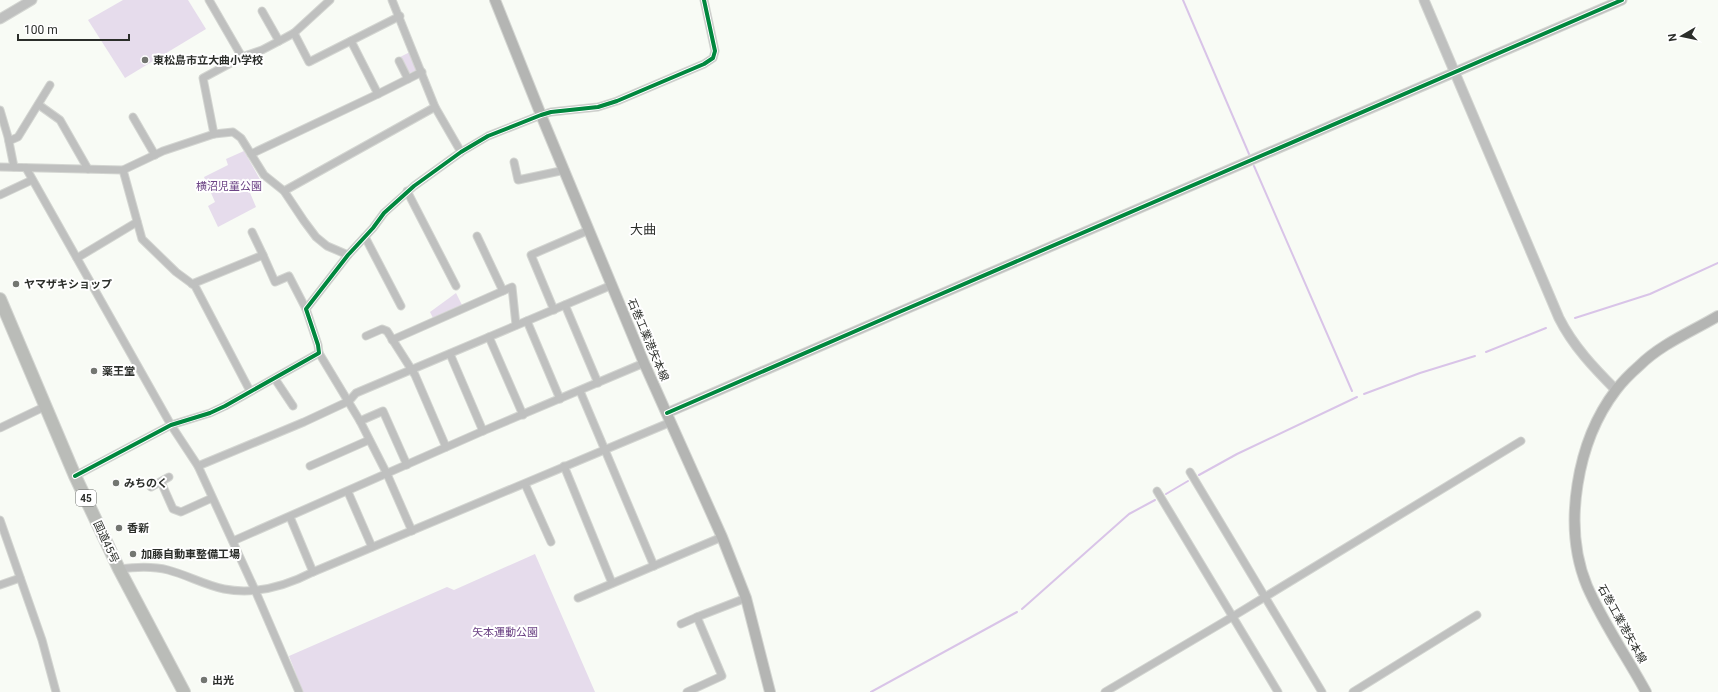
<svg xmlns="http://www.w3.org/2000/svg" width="1718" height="692" font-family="Roboto,'Noto Sans JP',sans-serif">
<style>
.green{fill:#e6dcec}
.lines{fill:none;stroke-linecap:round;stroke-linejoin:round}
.stream{stroke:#d9c4e8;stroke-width:2}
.minor-casing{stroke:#d3d5d1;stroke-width:9}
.tertiary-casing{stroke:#d3d5d1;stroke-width:11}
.secondary-casing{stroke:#d3d5d1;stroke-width:12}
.trunk-casing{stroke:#d3d5d1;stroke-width:14}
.minor{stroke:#bfc0bf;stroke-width:7}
.tertiary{stroke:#bfc0bf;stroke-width:9}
.secondary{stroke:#b4b5b3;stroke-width:10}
.trunk{stroke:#babcb8;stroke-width:12}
.cycleway-casing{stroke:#fff;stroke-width:6}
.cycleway{stroke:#00873e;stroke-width:4}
.poi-dot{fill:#737671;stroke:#fff;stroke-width:1.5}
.labels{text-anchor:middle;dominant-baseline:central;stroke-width:4;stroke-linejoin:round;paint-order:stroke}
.shield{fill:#fff;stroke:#6b6d6a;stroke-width:1}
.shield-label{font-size:10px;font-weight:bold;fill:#2b2e2a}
.poi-label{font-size:11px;font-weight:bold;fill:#2b2e2a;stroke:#fff;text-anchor:start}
.park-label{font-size:11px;fill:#6c4385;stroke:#fff}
.street-label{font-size:11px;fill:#2b2e2a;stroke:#fff}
.quarter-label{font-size:13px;fill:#2b2e2a;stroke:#fff}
</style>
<rect width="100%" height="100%" fill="#f8fbf5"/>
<!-- green -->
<g class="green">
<polygon points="123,0 188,0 206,29 125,78 88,20"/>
<polygon points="412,51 417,66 416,71 410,73 407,72 400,57"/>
<polygon points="244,151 262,183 248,188 256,207 218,227 208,206 215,202 204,177 228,165 226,159"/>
<polygon points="456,293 462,305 433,318 430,312"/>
<polygon points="535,554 595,692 303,692 289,656 447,587 454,590"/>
</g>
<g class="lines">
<!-- stream -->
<g class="stream">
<polyline points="1183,0 1249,154"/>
<polyline points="1254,166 1352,391"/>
<polyline points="1575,318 1650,294 1718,263"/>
<polyline points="1486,352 1546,328"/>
<polyline points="1364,394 1420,373 1475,356"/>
<polyline points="1199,475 1237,454 1357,397"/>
<polyline points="1166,494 1188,481"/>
<polyline points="1022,609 1129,514 1155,500"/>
<polyline points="871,692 1017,612"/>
</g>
<!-- minor casing -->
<g class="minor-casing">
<g id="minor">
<polyline points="209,0 242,57"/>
<polyline points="392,0 435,107 461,152"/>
<polyline points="262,11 279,41"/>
<polyline points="294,33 309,62 400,16"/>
<polyline points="351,41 378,94"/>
<polyline points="399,61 408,79"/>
<polyline points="39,105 60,120 88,169"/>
<polyline points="0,110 8,137 14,167"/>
<polyline points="133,117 155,155"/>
<polyline points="214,134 203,78 242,57 262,50 283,39 294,33 330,0"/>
<polyline points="9,141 18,137 50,85"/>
<polyline points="251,154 378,94 422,72"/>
<polyline points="514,162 518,180 565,170"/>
<polyline points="0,167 123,170 163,151 214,134 233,132 241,138 264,175 284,191 304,221 316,237 327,246 348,255"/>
<polyline points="26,168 171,425 198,466 255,590 299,692"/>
<polyline points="123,170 142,239 176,272 195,286 250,391"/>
<polyline points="284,191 435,107"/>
<polyline points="407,191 456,286"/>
<polyline points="0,195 32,180"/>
<polyline points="252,232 263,255"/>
<polyline points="477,236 503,291"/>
<polyline points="365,237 401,306"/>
<polyline points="77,258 137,222"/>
<polyline points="192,284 263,255 275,282 289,276 306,309"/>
<polyline points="565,305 598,383"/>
<polyline points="554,310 531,255 589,230"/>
<polyline points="527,321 560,399"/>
<polyline points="366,336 382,329 387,331 415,375 446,447"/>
<polyline points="489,337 523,415"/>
<polyline points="392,340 512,287 516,325"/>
<polyline points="319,353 360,421 387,474 412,531"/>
<polyline points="450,354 483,431"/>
<polyline points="275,379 293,406"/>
<polyline points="580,391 654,566"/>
<polyline points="360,421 383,411 407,465"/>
<polyline points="0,428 46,406"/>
<polyline points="198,466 304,422 349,401 356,393 612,285"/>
<polyline points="310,466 369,440"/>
<polyline points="564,466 612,583"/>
<polyline points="1190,472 1322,692"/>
<polyline points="75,476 171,425 210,413 225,406 319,353 318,345 306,309 348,255 373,228 384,213 414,186 461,152 488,136 541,115 551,112 598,107 617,101 704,64 713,58 715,51 704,0"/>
<polyline points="161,482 173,509 181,512 212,498"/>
<polyline points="525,484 551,542"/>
<polyline points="151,487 169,477"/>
<polyline points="1157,491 1278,692"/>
<polyline points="348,492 372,547"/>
<polyline points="290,517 313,572"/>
<polyline points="0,520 42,640 56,692"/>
<polyline points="233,541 483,431 644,363"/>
<path d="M119 569C135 567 153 566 168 570 187 575 205 585 224 589 255 595 286 586 313 572L671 422"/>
<polyline points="0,585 20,578"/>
<polyline points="578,598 722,537"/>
<polyline points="681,624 697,617"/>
<polyline points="687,692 722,676 697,617 746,598"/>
<polyline points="1105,692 1232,617 1521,441"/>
<polyline points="1353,692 1477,615"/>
</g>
</g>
<!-- tertiary casing -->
<g class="tertiary-casing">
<g id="tertiary">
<path d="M1424 0 1559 318C1573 346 1594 368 1616 390"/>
<polyline points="0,19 32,0"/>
<polyline points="667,413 897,313 1622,0"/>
</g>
</g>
<!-- secondary casing -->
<g class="secondary-casing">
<g id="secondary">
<polyline points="495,0 541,115 644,363 722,537 746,598 770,692"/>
<path d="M1646 692C1627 657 1603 623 1587 586 1562 526 1577 441 1616 390 1622 382 1631 373 1639 366 1661 344 1691 332 1718 316"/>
</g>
</g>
<!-- trunk casing -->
<g class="trunk-casing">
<polyline id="trunk" points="0,299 75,476 119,569 184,692"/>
</g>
<!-- minor -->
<use href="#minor" class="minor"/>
<!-- tertiary -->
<use href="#tertiary" class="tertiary"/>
<!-- secondary -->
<use href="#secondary" class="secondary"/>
<!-- trunk -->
<use href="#trunk" class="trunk"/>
<!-- cycleway casing -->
<g class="cycleway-casing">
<g id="cycleway">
<polyline points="667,413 897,313 1622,0"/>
<polyline points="75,476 171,425 210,413 225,406 319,353 318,345 306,309 348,255 373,228 384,213 414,186 461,152 488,136 541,115 551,112 598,107 617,101 704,64 713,58 715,51 704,0"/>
</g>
</g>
<!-- cycleway -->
<use href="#cycleway" class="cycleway"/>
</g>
<!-- markers -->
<g class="poi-dot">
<circle cx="145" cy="60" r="4"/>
<circle cx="16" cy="284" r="4"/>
<circle cx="94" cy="371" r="4"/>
<circle cx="116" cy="483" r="4"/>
<circle cx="119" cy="528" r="4"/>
<circle cx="133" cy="554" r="4"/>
<circle cx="204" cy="680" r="4"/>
</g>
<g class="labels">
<!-- shield labels -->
<rect class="shield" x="76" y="490" width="20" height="16" rx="3"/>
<g class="shield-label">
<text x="86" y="498">45</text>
</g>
<!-- poi labels -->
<g class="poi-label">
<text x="153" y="60">東松島市立大曲小学校</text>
<text x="24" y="284">ヤマザキショップ</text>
<text x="102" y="371">薬王堂</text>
<text x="124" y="483">みちのく</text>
<text x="127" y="528">香新</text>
<text x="141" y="554">加藤自動車整備工場</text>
<text x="212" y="680">出光</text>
</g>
<!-- park labels -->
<g class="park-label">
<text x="229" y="186">横沼児童公園</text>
<text x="505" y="632">矢本運動公園</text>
</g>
<!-- street labels -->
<g class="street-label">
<text transform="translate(648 340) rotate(67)">石巻工業港矢本線</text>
<text transform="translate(106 542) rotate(65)">国道45号</text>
<text transform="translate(1622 624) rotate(61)">石巻工業港矢本線</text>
</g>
<!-- quarter labels -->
<g class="quarter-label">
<text x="643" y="229">大曲</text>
</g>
</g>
<!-- north arrow -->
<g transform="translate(1682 36) rotate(261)" stroke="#ffffff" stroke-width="3" paint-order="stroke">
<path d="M0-3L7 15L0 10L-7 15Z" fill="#2b2e2a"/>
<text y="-6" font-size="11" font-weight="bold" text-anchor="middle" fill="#2b2e2a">N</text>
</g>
<!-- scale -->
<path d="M18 34v6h111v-6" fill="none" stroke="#2b2e2a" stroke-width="2"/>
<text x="24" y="34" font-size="12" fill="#2b2e2a" stroke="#ffffff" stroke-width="3" paint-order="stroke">100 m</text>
</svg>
